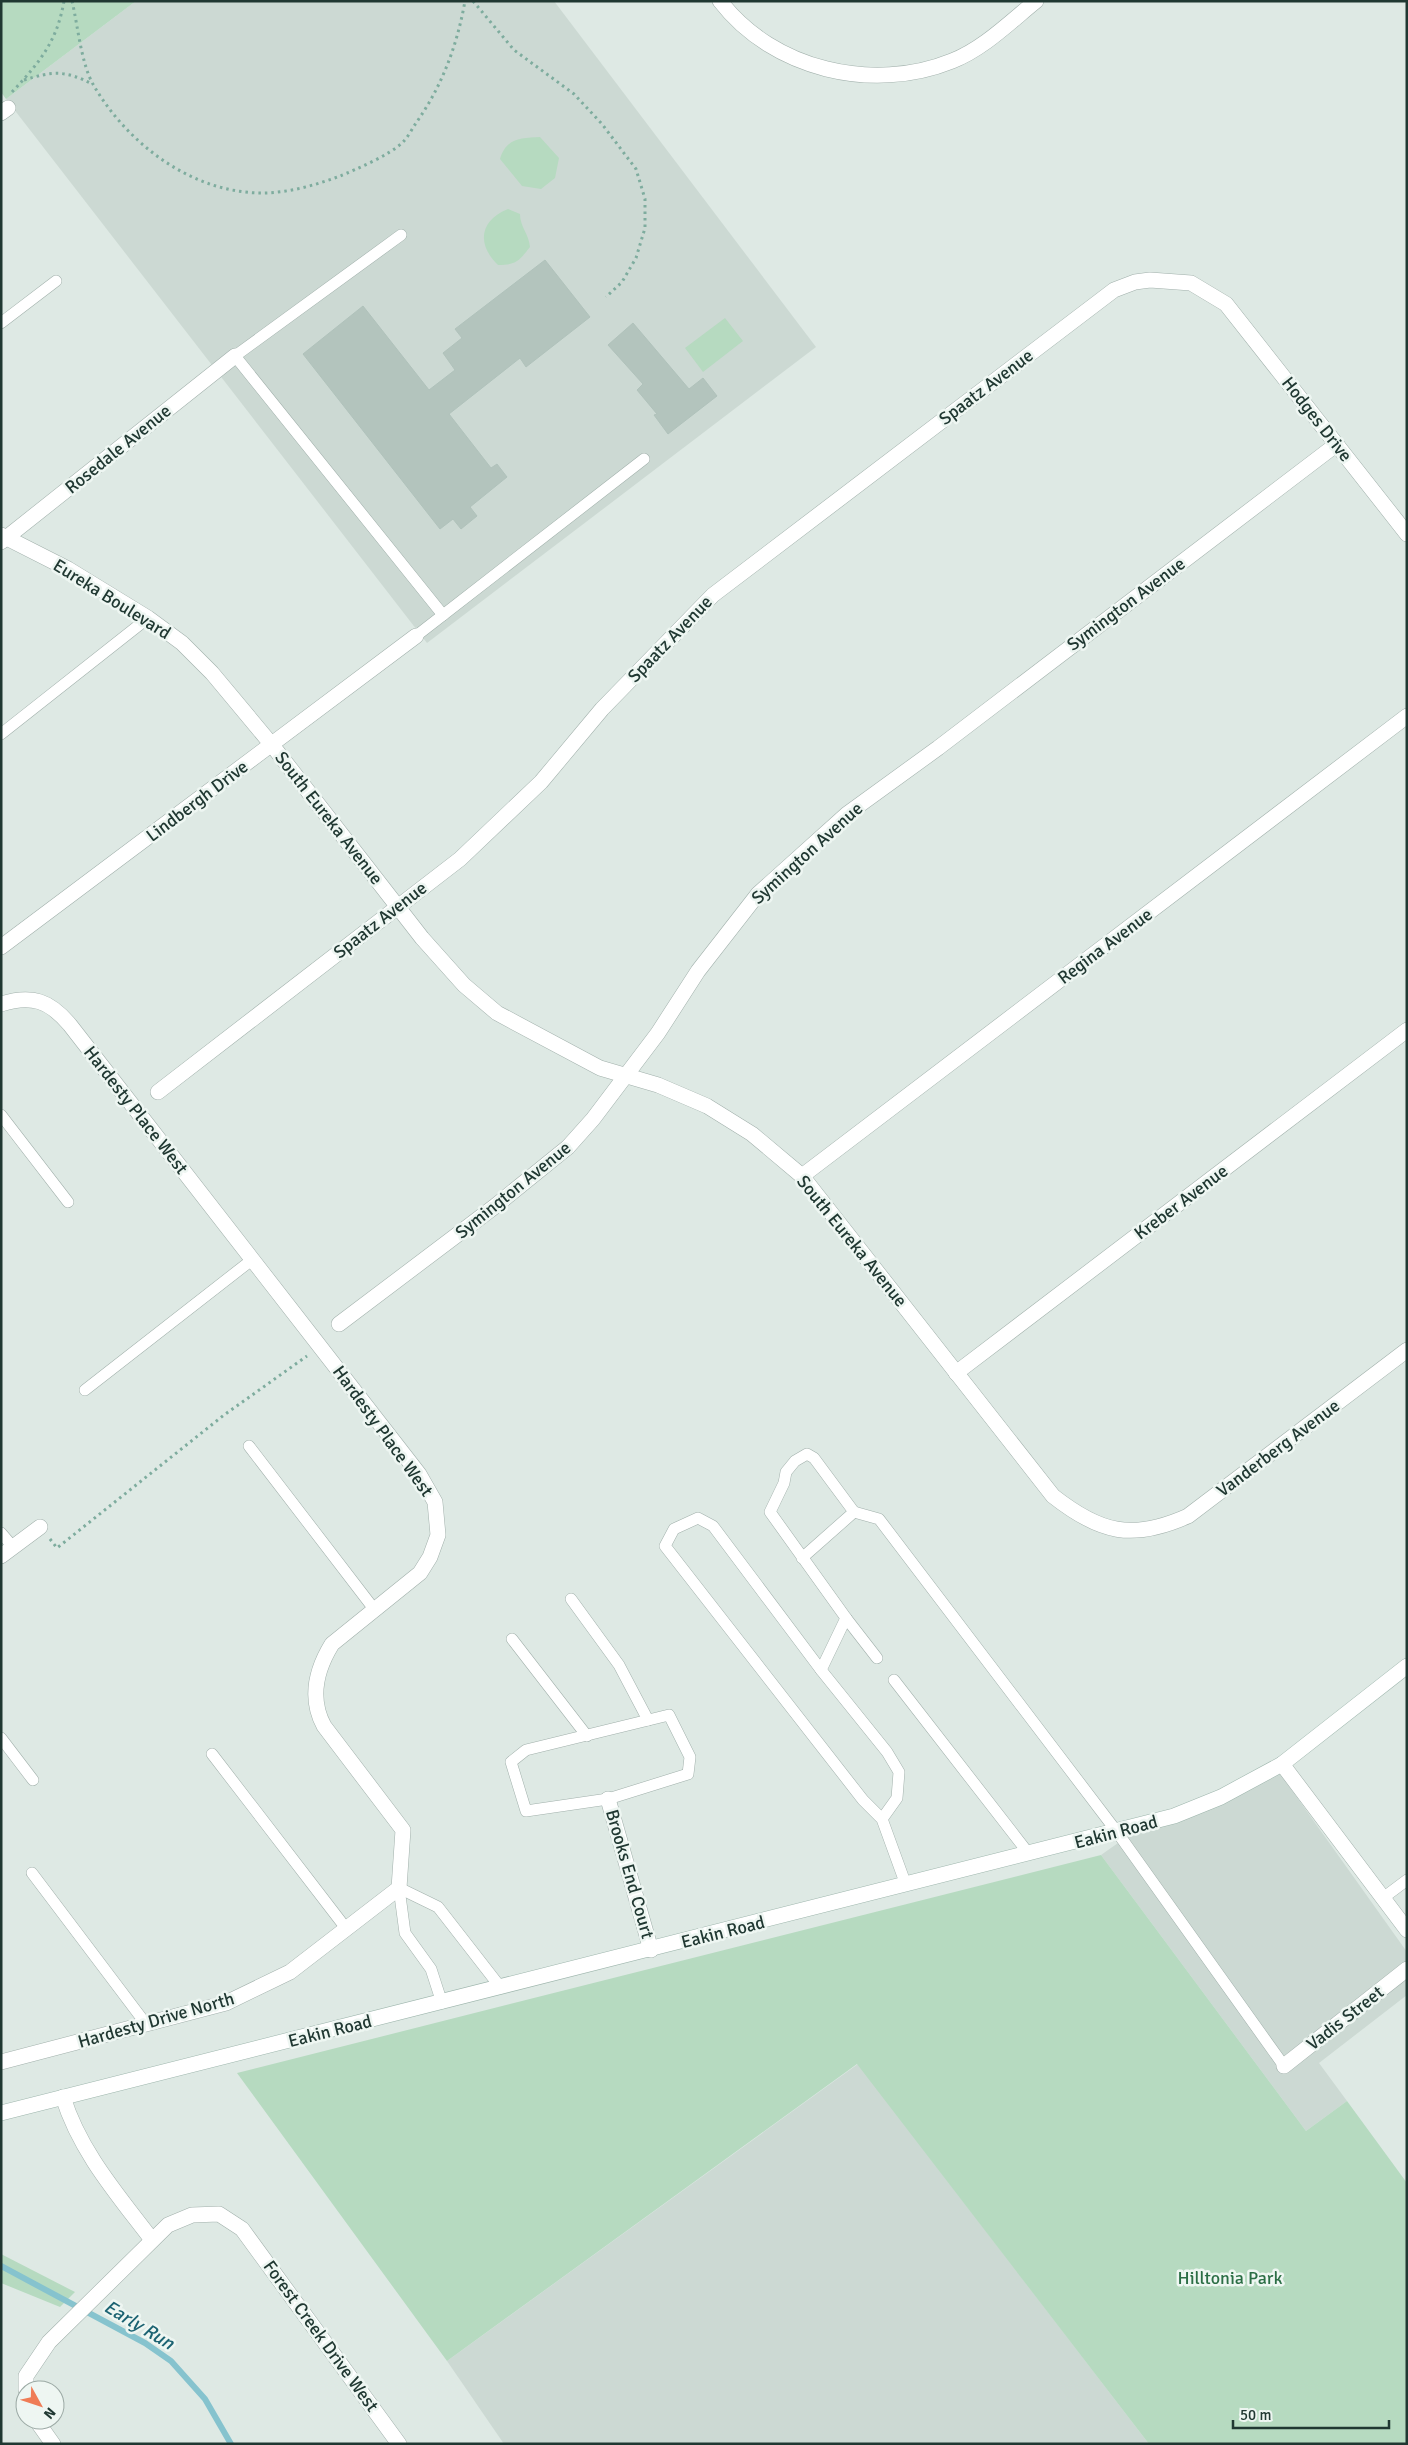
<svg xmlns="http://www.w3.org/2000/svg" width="1408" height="2445" font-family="Signika,sans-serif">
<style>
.built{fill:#ccd9d3}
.green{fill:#b6dac0}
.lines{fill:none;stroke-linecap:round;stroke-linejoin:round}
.stream{stroke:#86c3ce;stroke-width:6}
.building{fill:#b3c4bd;stroke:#b0c2bb}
.lane-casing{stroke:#a1b0ab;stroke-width:12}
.street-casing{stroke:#a1b0ab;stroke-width:16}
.secondary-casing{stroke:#9db5ac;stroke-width:16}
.path{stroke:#7eac9e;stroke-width:3;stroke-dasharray:2.5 4;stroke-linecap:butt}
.lane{stroke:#fff;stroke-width:11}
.street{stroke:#fff;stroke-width:15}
.secondary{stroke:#fff;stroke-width:15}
.labels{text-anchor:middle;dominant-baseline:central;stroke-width:5;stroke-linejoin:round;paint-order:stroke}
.street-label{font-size:18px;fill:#203832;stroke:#eef6f2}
.park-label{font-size:18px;fill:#2b6e45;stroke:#eef6f2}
.water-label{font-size:19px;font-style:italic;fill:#1c6372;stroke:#eef6f2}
</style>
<rect width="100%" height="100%" fill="#dee9e4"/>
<!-- built -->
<g class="built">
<polygon points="136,1 554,1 816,347 427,643 6,99"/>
<polygon points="1276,1768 1407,1952 1407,1995 1319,2063 1347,2101 1306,2131 1101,1855 1135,1831"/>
<polygon points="858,2064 1149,2444 504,2444 447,2361"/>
</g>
<!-- green -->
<g class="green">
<polygon points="1,1 136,1 6,99 1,92"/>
<path d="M540 137 559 158 555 178 541 189 522 186 500 159C506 138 521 138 540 137Z"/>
<path d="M508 209 520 214C520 227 529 234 530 247 519 261 516 265 498 265 476 244 480 220 508 209Z"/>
<polygon points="725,318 743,341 703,372 685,348"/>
<polygon points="1101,1855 1306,2131 1347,2101 1407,2183 1407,2444 1149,2444 857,2064 447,2361 237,2073"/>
<polygon points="1,2254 75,2292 60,2307 1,2283"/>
</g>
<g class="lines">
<!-- stream -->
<polyline class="stream" points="1,2266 145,2343 171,2361 205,2399 231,2444"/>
</g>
<!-- building -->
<g class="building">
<polygon points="545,260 590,317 526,367 520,358 449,414 491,468 497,464 507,477 470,507 477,516 461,529 453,519 440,529 303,354 363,306 429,390 455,370 443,353 462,338 455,329"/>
<polygon points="633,323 689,389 703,378 717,396 668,434 654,415 657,414 637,390 643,384 608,345"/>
</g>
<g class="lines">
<!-- lane casing -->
<g class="lane-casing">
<g id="lane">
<polyline points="401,235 235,356 443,615"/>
<polyline points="1,323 56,281"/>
<polyline points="416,636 644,459"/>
<polyline points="1,734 148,618"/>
<polyline points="1,1115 68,1202"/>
<polyline points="85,1390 253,1259"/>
<polyline points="249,1446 374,1609"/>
<polyline points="854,1512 879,1519 1117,1832 1284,2066"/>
<polyline points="1,1533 13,1547"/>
<polyline points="802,1558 854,1512 814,1458 807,1454 795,1461 786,1472 784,1483 770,1512 846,1618 821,1670"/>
<polyline points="571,1599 619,1665 648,1720"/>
<polyline points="846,1618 877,1658"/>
<polyline points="512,1639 587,1736"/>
<polyline points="894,1680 1029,1854"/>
<polygon points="669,1715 690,1757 688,1774 608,1799 526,1811 511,1762 526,1750"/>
<polyline points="1,1738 33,1780"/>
<polyline points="212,1754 345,1927"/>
<polyline points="882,1819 897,1798 899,1772 887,1752 821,1670 713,1526 698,1518 674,1529 665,1546 863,1800 882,1819 906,1885"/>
<polyline points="32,1873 146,2024"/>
<polyline points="399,1888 438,1907 501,1988"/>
<polyline points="399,1888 405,1933 431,1969 442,2003"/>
<polyline points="1383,1898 1407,1880"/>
</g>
</g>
<!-- street casing -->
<g class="street-casing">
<g id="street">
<path d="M720 1C773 70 873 93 952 61 983 49 1010 22 1036 1"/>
<polyline points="1,113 8,108"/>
<path d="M1 535 68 569 148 618 182 643 212 673 272 745 422 938 464 985 497 1013 600 1068 658 1085 707 1106 752 1134 802 1176 1053 1496C1100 1533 1132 1541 1188 1516L1407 1350"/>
<polyline points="1,542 235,356"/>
<polyline points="1,947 416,636"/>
<path d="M1 1004C32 994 50 1001 70 1025L419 1474 435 1502 438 1535 430 1557 420 1573 332 1644C316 1670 309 1698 324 1726L403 1830 399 1888 290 1972 226 2003 1 2062"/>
<polyline points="158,1092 460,859 541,782 602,709 713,595 1114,290 1135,282 1150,280 1191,283 1226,304 1407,534"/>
<polyline points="802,1176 1407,716"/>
<polyline points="339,1324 494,1207 568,1147 593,1119 658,1033 698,971 758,894 847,814 938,748 1337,444"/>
<polyline points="956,1373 1407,1030"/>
<polyline points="1,1556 40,1527"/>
<polyline points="1282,1764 1407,1930"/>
<polyline points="608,1799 651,1950"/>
<polyline points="1284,2066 1407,1969"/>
<path d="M63 2097C80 2152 118 2195 152 2240"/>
<polyline points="26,2390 26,2376 49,2342 168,2225 192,2215 219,2214 242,2229 399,2444"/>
<polyline points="36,2420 53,2444"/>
</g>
</g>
<!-- secondary casing -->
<g class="secondary-casing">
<polyline id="secondary" points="1,2113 1174,1816 1221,1797 1282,1764 1407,1666"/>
</g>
<!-- path -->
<g class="path">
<path d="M72 1C78 26 81 64 94 86 128 144 192 193 262 193 288 193 316 185 340 176 357 169 390 155 403 142 408 137 412 129 416 123 442 86 457 46 465 1"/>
<polyline points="473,1 514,50 574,94 602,124 636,169 645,199 645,228 636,258 622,282 606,297"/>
<path d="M24 80C53 71 65 70 92 84"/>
<path d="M12 92C39 63 57 42 64 1"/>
<polyline points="50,1539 57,1548 224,1415 307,1356"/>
</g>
<!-- lane -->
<use href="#lane" class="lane"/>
<!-- street -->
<use href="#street" class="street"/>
<!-- secondary -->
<use href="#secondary" class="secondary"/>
</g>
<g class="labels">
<!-- street labels -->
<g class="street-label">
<text transform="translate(986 387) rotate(-37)">Spaatz Avenue</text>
<text transform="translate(1317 419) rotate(52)">Hodges Drive</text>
<text transform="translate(118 449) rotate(-39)">Rosedale Avenue</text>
<text transform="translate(112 599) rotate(32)">Eureka Boulevard</text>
<text transform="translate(1126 604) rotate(-37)">Symington Avenue</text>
<text transform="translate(670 639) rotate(-46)">Spaatz Avenue</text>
<text transform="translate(197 801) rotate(-37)">Lindbergh Drive</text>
<text transform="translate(329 818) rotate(52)">South Eureka Avenue</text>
<text transform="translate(807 853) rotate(-42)">Symington Avenue</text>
<text transform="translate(380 920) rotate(-38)">Spaatz Avenue</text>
<text transform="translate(1105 946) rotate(-37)">Regina Avenue</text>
<text transform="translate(136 1110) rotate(52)">Hardesty Place West</text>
<text transform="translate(513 1190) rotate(-39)">Symington Avenue</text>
<text transform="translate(1181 1202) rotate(-37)">Kreber Avenue</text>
<text transform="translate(852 1241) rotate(51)">South Eureka Avenue</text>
<text transform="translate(383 1431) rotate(54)">Hardesty Place West</text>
<text transform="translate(1278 1448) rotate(-37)">Vanderberg Avenue</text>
<text transform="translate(1116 1832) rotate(-15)">Eakin Road</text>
<text transform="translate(630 1874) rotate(74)">Brooks End Court</text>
<text transform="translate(723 1932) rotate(-14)">Eakin Road</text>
<text transform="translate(1345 2018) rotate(-38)">Vadis Street</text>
<text transform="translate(156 2020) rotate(-16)">Hardesty Drive North</text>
<text transform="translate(330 2031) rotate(-14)">Eakin Road</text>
<text transform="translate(321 2336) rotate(54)">Forest Creek Drive West</text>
</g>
<!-- park labels -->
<g class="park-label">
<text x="1230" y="2278">Hilltonia Park</text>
</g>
<!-- water labels -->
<g class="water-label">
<text transform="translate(139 2325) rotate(31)">Early Run</text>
</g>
</g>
<!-- border -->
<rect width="1408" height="2445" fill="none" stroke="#203832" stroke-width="5"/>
<!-- north arrow -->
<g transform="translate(40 2405) rotate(130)"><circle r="24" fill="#eef6f2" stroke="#9caaa5"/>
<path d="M0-4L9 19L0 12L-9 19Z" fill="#ef7c56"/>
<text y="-8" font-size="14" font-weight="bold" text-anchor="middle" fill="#203832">N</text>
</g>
<!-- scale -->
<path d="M1233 2420v8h156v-8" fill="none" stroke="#203832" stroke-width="2.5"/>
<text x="1240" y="2420" font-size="15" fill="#203832" stroke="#eef6f2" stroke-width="4" paint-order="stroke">50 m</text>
</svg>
